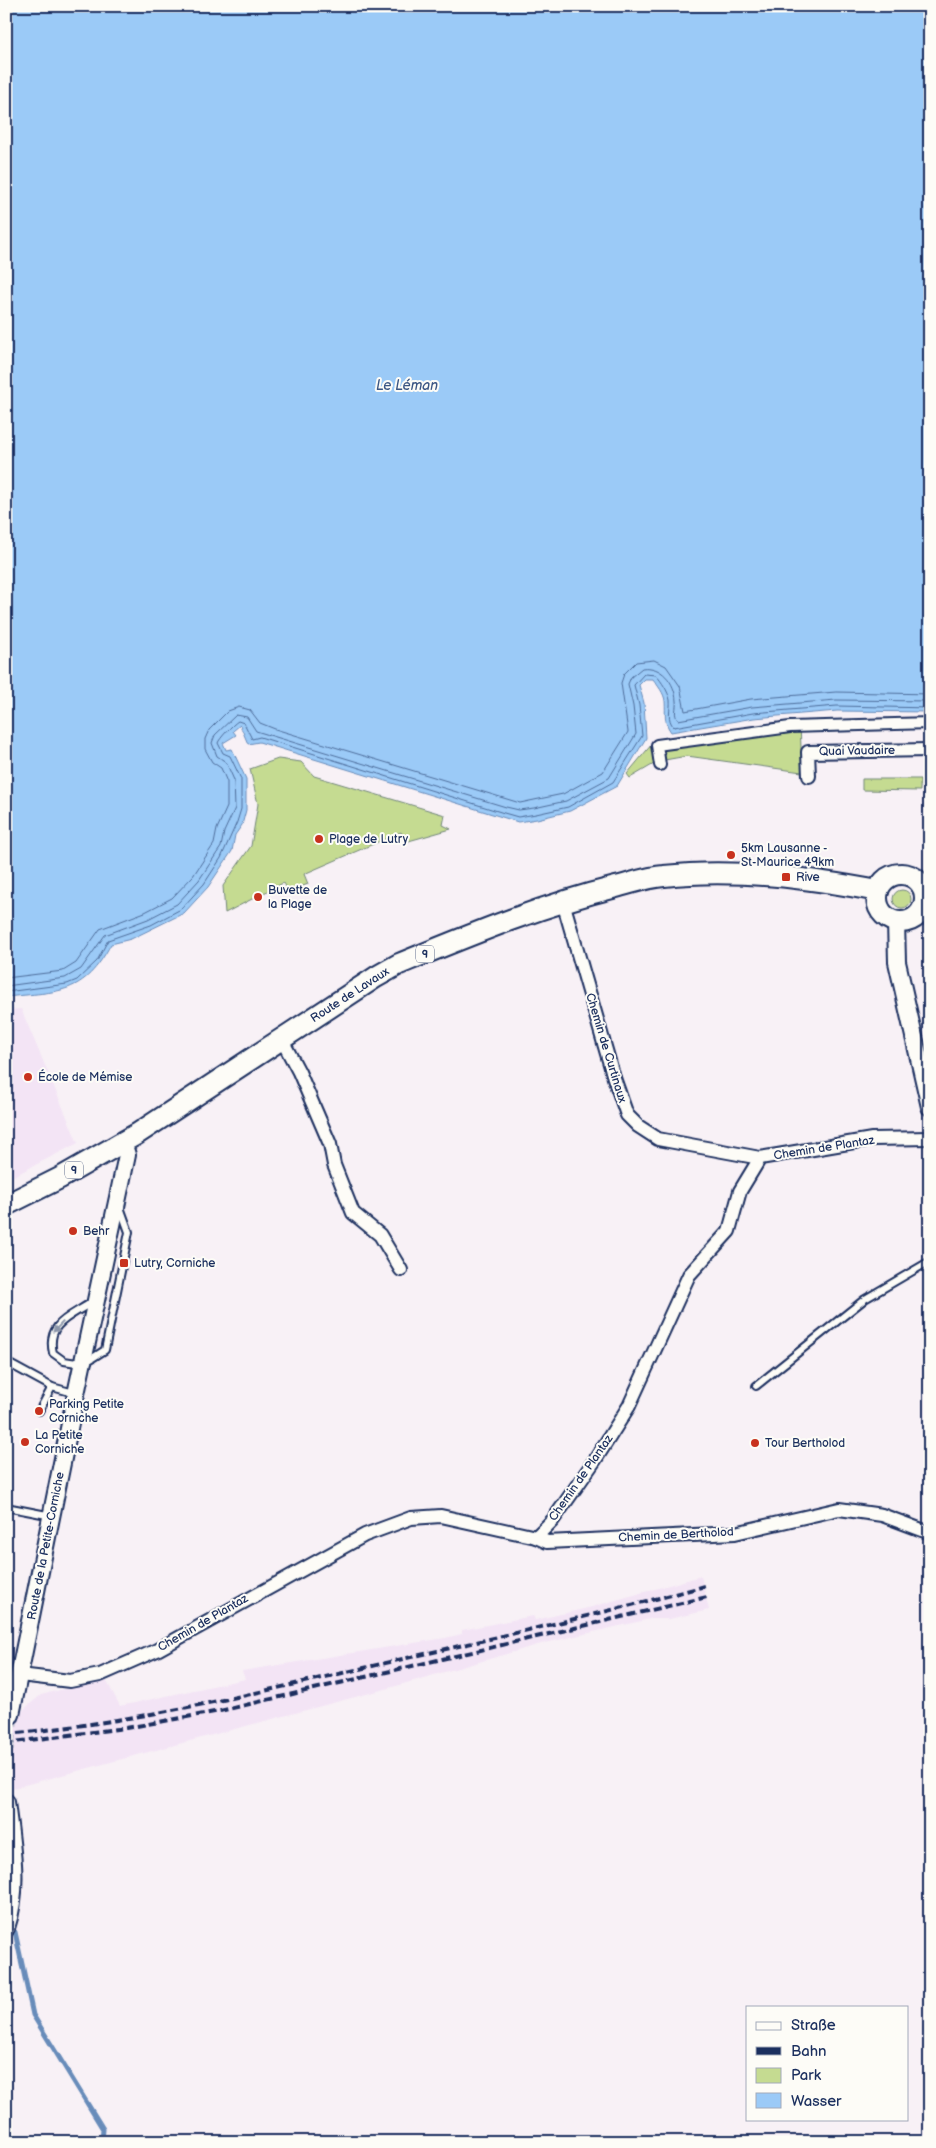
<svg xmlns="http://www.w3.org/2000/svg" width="936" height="2148" font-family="'Balsamiq Sans',sans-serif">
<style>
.built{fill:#f3e4f5}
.green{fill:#c5db91;stroke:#708578}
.water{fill:#9bcaf7;stroke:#688cba}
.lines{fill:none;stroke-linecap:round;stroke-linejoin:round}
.shore{stroke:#4e6d9b;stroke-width:1}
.stream{stroke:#688cba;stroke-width:5}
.tertiary-tunnel{stroke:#cccad8;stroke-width:16;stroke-dasharray:16 8;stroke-linecap:butt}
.service-casing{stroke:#1b2f5e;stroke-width:10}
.pedestrian-casing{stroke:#1b2f5e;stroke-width:14}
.minor-casing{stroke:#1b2f5e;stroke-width:16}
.tertiary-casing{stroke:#1b2f5e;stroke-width:20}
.primary-casing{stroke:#1b2f5e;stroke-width:24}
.service{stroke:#fdfcf7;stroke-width:6}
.pedestrian{stroke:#fdfcf7;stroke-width:10}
.minor{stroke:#fdfcf7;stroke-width:12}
.tertiary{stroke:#fdfcf7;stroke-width:16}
.primary{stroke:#fdfcf7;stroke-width:20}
.rail{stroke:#1b2f5e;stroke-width:4;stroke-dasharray:8 4;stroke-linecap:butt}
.oneway{fill:#8c96aa}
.poi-dot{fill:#c8321e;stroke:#fdfcf7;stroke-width:2}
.labels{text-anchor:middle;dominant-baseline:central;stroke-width:4;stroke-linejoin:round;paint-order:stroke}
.shield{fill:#fdfcf7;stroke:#5f6c8c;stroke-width:1}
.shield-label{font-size:11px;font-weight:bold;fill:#1b2f5e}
.street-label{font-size:12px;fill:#1b2f5e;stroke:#fdfcf7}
.poi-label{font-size:12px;fill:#1b2f5e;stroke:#fdfcf7;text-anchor:start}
.water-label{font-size:14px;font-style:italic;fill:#3b5684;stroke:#fdfcf7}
</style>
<rect width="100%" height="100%" fill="#f8f1f6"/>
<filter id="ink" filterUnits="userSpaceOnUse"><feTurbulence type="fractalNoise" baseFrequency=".02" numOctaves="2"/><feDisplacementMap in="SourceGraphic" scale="10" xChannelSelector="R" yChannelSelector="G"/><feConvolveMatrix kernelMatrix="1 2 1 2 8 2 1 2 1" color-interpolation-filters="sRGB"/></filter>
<g filter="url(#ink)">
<!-- built -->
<g class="built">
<polygon points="21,1009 78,1143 6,1180 6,1010"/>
<polygon points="701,1576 709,1610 669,1619 650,1619 541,1644 389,1688 6,1790 6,1715 18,1714 41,1695 105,1678 120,1706 245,1679 242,1671 445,1638 462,1634 462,1630 533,1616 535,1620 588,1608"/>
</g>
<!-- green -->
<g class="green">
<polygon points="800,723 802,772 687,756 659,761 630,778 627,774 652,744"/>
<polygon points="278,759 301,762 314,776 445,815 443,825 451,829 405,842 401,832 304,874 308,884 288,892 283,883 225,913 223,886 251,846 258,804 250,769"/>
<polygon points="862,779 920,779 920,791 862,790"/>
<circle cx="902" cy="899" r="9"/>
</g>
<!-- water -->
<path class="water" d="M6 6H930V712L837 711 754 718 671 732C663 721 666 713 665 701 664 693 658 686 653 679H645L639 685 644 703 646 738 617 786 570 811 537 819 518 822 502 817 259 742 248 744 240 725 233 731 236 735 223 743 226 750 232 749 246 779V810L242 825 235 835 232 851 208 887 184 913 131 939 111 944C83 996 60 991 6 997Z"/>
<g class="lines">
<!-- shore -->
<g class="shore">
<polyline points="6,978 63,971 76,963 100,929 145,912 172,898 193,876 214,844 217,829 227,807 227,782 221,768 212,762 205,749 205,739 209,730 228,711 239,707 250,710 260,723 275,729 520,803 563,794 603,772 628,732 621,683 624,674 636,662 654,660 666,666 680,686 685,711 751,699 836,692 930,694"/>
<path d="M6 986 65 978 81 969 105 935 148 919 177 904 199 880 221 847 224 832 235 808 234 780 226 762 217 756 212 743 215 735 236 715 247 717 256 731 506 807 519 810 534 808 566 801 609 778 636 734 633 706 628 684 631 677 642 668C661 665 675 682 676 701 677 708 673 714 678 720L752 707 836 700 930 701"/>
<path d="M6 992 67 984 77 980 97 961 108 940 151 925 181 909 204 884 221 858 237 822 241 809V779L230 756 223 753 218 743C219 739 233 724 238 721L244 723 252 739 260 737 504 813 518 817 536 814 568 807 613 782 642 736 639 705 634 685 644 674 656 675C662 682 668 691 670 700 671 710 666 719 674 727L753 713 837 706 930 708"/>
</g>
<!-- stream -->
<polyline class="stream" points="15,1932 33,2015 103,2129 102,2142"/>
<!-- tertiary-tunnel -->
<polyline class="tertiary-tunnel" points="6,1749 11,1715"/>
<!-- service casing -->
<g class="service-casing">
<g id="service">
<path d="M92 1302C70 1317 46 1323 53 1353L64 1361 83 1364 105 1350 129 1232 120 1207"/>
<polyline points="6,1362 52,1387 74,1393"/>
<polyline points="756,1386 865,1299 930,1261"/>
<polyline points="39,1411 52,1387"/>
<polyline points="6,1507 52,1516"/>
</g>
</g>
<!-- pedestrian casing -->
<g class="pedestrian-casing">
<polyline id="pedestrian" points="660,765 657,745 790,727 930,723"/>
</g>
<!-- minor casing -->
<g class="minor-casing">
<g id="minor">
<polyline points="809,776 808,752 930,750"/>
<polyline points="921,884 930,882"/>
<polyline points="563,902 614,1078 627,1115 638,1126 658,1139 760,1158"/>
<polyline points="282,1040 299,1072 330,1144 334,1165 353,1213 380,1235 401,1270"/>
<polyline points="536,1537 547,1542 735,1533 839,1509 882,1515 930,1533"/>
<polyline points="20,1675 70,1681 100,1675 157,1650 365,1535 411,1518 441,1516 536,1537 553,1520 595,1460 629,1406 689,1275 729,1231 740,1191 760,1158 872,1139 930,1138"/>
</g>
</g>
<!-- tertiary casing -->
<g class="tertiary-casing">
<g id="tertiary">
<polyline points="896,921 897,962 930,1107"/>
<polyline points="11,1715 76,1394 127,1155 123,1142"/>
<path d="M6 1802C11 1844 20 1887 6 1928"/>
</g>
</g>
<!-- primary casing -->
<g class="primary-casing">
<g id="primary">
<circle cx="901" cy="898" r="24"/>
<path d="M6 1205 60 1178 137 1134 376 977 399 964C470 935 542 905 616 887 632 883 648 877 664 876 735 868 809 878 878 891"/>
</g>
</g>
<!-- service -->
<use href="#service" class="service"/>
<!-- pedestrian -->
<use href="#pedestrian" class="pedestrian"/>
<!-- minor -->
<use href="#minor" class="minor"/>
<!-- tertiary -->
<use href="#tertiary" class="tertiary"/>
<!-- primary -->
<use href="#primary" class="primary"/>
<!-- rail -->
<g class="rail">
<path d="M6 1734C133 1723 257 1693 381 1664 489 1639 597 1615 705 1586"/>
<polyline points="6,1743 126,1728 220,1711 707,1597"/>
</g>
</g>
<!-- one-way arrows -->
<defs><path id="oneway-solid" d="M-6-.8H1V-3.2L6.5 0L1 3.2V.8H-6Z" transform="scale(1.25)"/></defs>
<use class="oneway" href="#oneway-solid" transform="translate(58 1327) rotate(134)"/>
</g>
<!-- markers -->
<g class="poi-dot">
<circle cx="319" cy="839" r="5"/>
<circle cx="731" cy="855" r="5"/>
<rect x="781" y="872" width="10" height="10" rx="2.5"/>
<circle cx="258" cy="897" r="5"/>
<circle cx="28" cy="1077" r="5"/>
<circle cx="73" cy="1231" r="5"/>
<rect x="119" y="1258" width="10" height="10" rx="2.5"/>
<circle cx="39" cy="1411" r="5"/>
<circle cx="25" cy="1442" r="5"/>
<circle cx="755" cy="1443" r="5"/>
</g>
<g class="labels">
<!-- shield labels -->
<g class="shield">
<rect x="416" y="945.5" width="18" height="17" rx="4"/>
<rect x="65" y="1161.5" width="18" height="17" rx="4"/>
</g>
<g class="shield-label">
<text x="425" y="954">9</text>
<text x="74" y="1170">9</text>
</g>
<!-- street labels -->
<g class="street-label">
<text transform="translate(857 751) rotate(-1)">Quai Vaudaire</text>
<text transform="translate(350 995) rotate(-33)">Route de Lavaux</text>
<text transform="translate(606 1048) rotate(73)">Chemin de Curtinaux</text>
<text transform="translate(824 1148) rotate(-9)">Chemin de Plantaz</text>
<text transform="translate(581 1478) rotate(-55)">Chemin de Plantaz</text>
<text transform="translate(676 1535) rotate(-3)">Chemin de Bertholod</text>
<text transform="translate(46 1546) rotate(-79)">Route de la Petite-Corniche</text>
<text transform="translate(203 1623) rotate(-30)">Chemin de Plantaz</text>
</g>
<!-- poi labels -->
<g class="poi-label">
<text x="329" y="839">Plage de Lutry</text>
<text x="741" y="848">5km Lausanne -<tspan x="741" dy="14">St-Maurice 49km</tspan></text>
<text x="796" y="877">Rive</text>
<text x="268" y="890">Buvette de<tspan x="268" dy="14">la Plage</tspan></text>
<text x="38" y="1077">École de Mémise</text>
<text x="83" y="1231">Behr</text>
<text x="134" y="1263">Lutry, Corniche</text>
<text x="49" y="1404">Parking Petite<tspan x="49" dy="14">Corniche</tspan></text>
<text x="35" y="1435">La Petite<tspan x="35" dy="14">Corniche</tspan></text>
<text x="765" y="1443">Tour Bertholod</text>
</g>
<!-- water labels -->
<g class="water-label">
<text x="407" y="385">Le Léman</text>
</g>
</g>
<!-- margin -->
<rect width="936" height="2148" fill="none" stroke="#fdfcf7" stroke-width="25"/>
<rect x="12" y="12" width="911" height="2123" fill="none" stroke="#1b2f5e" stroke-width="2" filter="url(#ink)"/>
<!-- legend -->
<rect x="746" y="2006" width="162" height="115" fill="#fdfcf7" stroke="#a3aaba"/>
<rect x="756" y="2022" width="25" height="8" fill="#fdfcf7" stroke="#a3aaba"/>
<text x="791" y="2030" font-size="15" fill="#1b2f5e">Straße</text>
<rect x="756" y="2047" width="25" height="8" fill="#1b2f5e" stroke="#a3aaba"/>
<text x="791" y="2056" font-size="15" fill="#1b2f5e">Bahn</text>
<rect x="756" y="2068" width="25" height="15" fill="#c5db91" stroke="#a3aaba"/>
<text x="791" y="2080" font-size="15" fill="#1b2f5e">Park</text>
<rect x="756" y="2093" width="25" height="15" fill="#9bcaf7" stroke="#a3aaba"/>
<text x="791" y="2106" font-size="15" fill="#1b2f5e">Wasser</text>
</svg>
